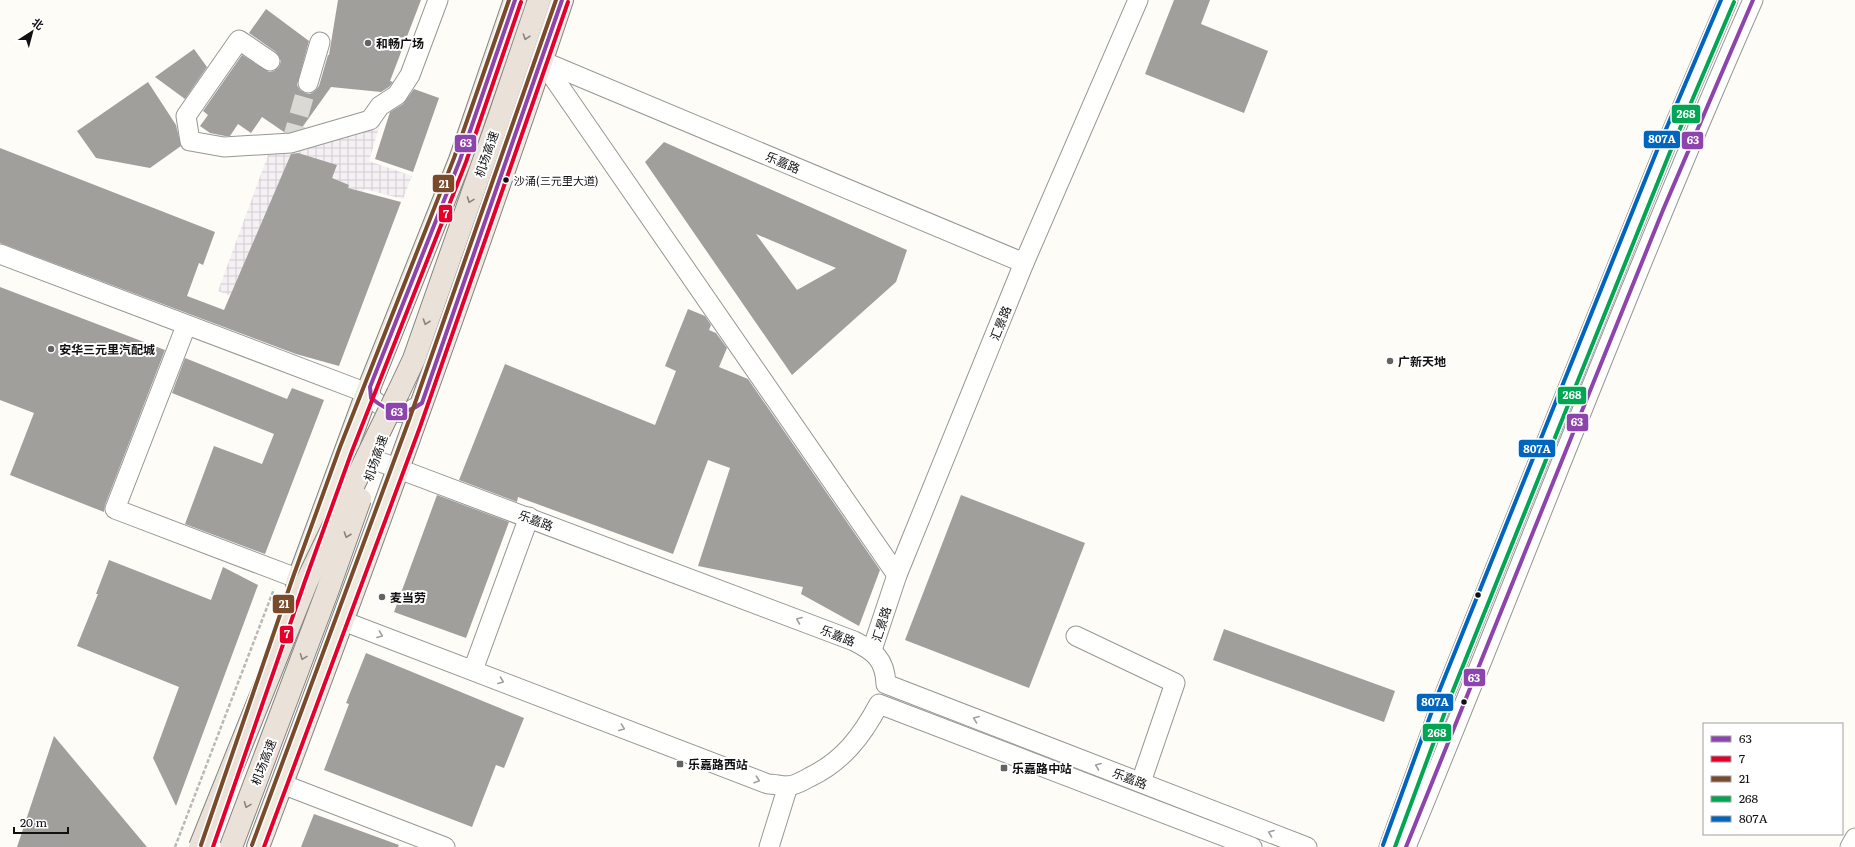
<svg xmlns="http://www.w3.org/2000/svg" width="1855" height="847" font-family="Literata,'Noto Sans SC',serif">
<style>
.industrial{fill:url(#industrial-grid)}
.building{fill:#a19f9c;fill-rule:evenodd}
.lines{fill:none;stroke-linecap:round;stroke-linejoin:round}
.minor-tunnel{stroke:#dad9d4;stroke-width:19;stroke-dasharray:19 10;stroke-linecap:butt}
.minor-casing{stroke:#979795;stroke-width:21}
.major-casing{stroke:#858482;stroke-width:24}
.highway-casing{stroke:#858482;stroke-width:24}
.path{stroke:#b9b9b8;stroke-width:2.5;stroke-dasharray:4 2;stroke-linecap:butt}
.minor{stroke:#fffffe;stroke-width:19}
.major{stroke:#ede9dc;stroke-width:22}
.highway{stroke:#eae1d8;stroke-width:22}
.highway-bridge-casing{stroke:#858482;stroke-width:24;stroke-linecap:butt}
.highway-bridge{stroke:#eae1d8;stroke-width:22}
.bus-1-casing{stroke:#fff;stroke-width:7}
.bus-2-casing{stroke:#fff;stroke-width:7}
.bus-3-casing{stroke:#fff;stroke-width:7}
.bus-4-casing{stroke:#fff;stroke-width:7}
.bus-5-casing{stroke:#fff;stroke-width:7}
.bus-1{stroke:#8e44ad;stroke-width:4}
.bus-2{stroke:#e4002b;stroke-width:4}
.bus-3{stroke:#7a4b2a;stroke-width:4}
.bus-4{stroke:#00a651;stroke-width:4}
.bus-5{stroke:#0065bd;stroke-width:4}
.oneway{stroke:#88837e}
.oneway2{stroke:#a0a09f}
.poi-dot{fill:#646362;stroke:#fff;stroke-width:1.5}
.bus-dot{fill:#111;stroke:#fff;stroke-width:1.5}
.labels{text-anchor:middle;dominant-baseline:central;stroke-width:4;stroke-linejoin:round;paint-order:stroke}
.bus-label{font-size:11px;fill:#111;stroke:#fff;text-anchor:start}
.poi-label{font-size:12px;font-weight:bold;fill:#111;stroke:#fff;text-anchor:start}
.street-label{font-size:12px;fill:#111;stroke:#fff}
.line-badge{stroke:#fff;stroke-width:1.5}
.badge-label{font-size:11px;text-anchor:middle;font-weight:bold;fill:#fff}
</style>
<defs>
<pattern id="industrial-grid" width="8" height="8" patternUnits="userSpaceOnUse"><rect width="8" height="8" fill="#f5f0f3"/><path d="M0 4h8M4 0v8" fill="none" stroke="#d1cdcf"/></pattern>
</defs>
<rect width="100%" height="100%" fill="#fdfcf7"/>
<!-- industrial -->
<polygon class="industrial" points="380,124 369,161 412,176 403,199 364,189 310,327 218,291 268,155"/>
<!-- building -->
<g class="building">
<polygon points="338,0 421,0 390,81 393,82 389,87 381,92 331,87 301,129 289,132 284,132 262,117 251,133 238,124 230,136 225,136 210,133 200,126 208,115 203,111 242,55 269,72 274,71 279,67 281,61 276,52 249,33 266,9 309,41 297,85 300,90 305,93 310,94 315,91 319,86 328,55 329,55"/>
<polygon points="1174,0 1210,0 1201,24 1268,51 1244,113 1145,74"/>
<polygon points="194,49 207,67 185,99 155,77"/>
<polygon points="148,82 176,125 181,146 150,168 96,158 77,131"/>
<polygon points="414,89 439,98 413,172 375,159 390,112 403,104"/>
<path d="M664 142 907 250 896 282 792 375 645 162ZM756 234 836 268 797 290Z"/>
<polygon points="0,148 215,232 203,265 199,263 187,296 224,310 291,154 298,153 337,165 332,178 349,185 348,188 401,202 339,366 296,354 0,243"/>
<polygon points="0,287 165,350 105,505 104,512 10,475 34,413 0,400"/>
<polygon points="688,309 705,316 711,325 709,330 716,333 727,348 719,367 748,379 880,570 859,626 801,594 803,587 698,566 730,468 708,460 673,554 518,497 517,502 459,480 505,364 655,425 676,371 665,366"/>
<polygon points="185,358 287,399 292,388 324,400 265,554 185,524 214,446 262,464 274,434 172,393"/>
<polygon points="437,495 509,522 466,638 394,612"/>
<polygon points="961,495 1085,543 1029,688 905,640"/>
<polygon points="109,560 211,600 223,567 258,585 176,806 153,758 179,687 77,646 98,594 96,594"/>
<polygon points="1224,629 1395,691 1384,722 1213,660"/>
<polygon points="366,653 524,718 504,768 496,765 472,827 324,770 349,704 346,703"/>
<polygon points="54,736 147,847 17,847"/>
<polygon points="314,814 399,845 398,847 301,847"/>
</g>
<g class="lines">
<!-- minor-tunnel -->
<polyline class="minor-tunnel" points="291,143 308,83"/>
<!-- minor casing -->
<g class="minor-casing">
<g id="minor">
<polyline points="270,61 239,40 186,116 190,141 224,147 291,143 370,120 380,106 397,95 410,75 438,0"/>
<polyline points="542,61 897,575"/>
<polyline points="542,61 1024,263"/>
<polyline points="308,83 320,42"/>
<polyline points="0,254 367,393"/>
<polyline points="186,326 115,509 299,579"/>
<path d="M370 387 371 398C389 413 403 419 422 403"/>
<path d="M354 452 854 641C874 651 885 659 886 684L1307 847"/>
<path d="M343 621 768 784C774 784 781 786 787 786 794 786 803 781 810 777 843 761 862 736 879 704L1252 847"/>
<polyline points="1076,636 1175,683 1141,782"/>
<polyline points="872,650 897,575 1024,263 1138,0"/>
<polyline points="473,670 529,517"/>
<polyline points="282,784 445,847"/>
<polyline points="769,847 788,786"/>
<polyline points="1389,847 1446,691 1664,150 1728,0"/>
<path d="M1406 847C1523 565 1630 279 1753 0"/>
<polyline points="1850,847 1855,838"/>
</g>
</g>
<!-- major casing -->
<g class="major-casing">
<g id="major">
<polyline points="297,583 367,393 460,160 515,0"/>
<path d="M258 847C364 566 467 284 562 0"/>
</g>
</g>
<!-- highway casing -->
<g class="highway-casing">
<polyline id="highway" points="398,393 414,359 499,118 539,0"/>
</g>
<!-- path -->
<polyline class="path" points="175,847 274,589"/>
<!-- minor -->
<use href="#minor" class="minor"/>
<!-- major -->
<use href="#major" class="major"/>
<!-- highway -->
<use href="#highway" class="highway"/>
<!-- highway-bridge casing -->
<g class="highway-bridge-casing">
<g id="highway-bridge">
<polyline points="200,847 307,581 398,393"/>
<polyline points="231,847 327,592 360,499"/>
</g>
</g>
<!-- highway-bridge -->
<use href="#highway-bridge" class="highway-bridge"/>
<!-- bus-1 casing -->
<g class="bus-1-casing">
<g id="bus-1">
<path d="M515 0 460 160 370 387 371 398C390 413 401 418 422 403L562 0"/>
<polyline points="1406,847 1663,210 1753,0"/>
</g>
</g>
<!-- bus-2 casing -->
<g class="bus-2-casing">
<g id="bus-2">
<polyline points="213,847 305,581 352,451 466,162 521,2"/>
<polyline points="264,847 420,427 568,2"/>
</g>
</g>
<!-- bus-3 casing -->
<g class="bus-3-casing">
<g id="bus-3">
<polyline points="201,845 293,577 340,447 454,158 509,0"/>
<polyline points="252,845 408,423 556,0"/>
</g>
</g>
<!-- bus-4 casing -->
<g class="bus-4-casing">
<polyline id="bus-4" points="1395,847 1452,693 1670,152 1734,2"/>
</g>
<!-- bus-5 casing -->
<g class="bus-5-casing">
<polyline id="bus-5" points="1383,845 1440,689 1658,148 1721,0"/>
</g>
<!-- bus-1 -->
<use href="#bus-1" class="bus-1"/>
<!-- bus-2 -->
<use href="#bus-2" class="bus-2"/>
<!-- bus-3 -->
<use href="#bus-3" class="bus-3"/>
<!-- bus-4 -->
<use href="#bus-4" class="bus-4"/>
<!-- bus-5 -->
<use href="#bus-5" class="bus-5"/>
</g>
<!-- one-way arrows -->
<defs><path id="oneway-chevron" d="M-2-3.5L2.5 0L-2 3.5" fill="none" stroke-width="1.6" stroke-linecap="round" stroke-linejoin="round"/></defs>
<g class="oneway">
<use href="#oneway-chevron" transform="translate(526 37) rotate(108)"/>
<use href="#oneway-chevron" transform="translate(470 200) rotate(110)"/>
<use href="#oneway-chevron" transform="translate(426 322) rotate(109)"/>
<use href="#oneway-chevron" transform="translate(347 535) rotate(109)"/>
<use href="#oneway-chevron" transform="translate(303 657) rotate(111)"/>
<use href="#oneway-chevron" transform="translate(247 805) rotate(111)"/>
</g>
<g class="oneway2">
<use href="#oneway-chevron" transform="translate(799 620) rotate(-159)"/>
<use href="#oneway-chevron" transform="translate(380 635) rotate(21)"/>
<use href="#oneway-chevron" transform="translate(501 681) rotate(21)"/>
<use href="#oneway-chevron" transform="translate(976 719) rotate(-159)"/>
<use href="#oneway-chevron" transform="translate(622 728) rotate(21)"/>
<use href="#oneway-chevron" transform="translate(1098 766) rotate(-159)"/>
<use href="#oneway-chevron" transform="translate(757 780) rotate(18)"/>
<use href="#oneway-chevron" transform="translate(1271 833) rotate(-159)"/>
</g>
<!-- markers -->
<g class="poi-dot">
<circle cx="368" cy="43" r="4"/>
<circle cx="51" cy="349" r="4"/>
<circle cx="1390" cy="361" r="4"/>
<circle cx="382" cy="597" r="4"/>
<rect x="676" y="760" width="8" height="8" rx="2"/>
<rect x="1000" y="764" width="8" height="8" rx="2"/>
</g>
<g class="bus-dot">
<circle cx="506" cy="180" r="3.5"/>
<circle cx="1478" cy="595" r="3.5"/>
<circle cx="1464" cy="702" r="3.5"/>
</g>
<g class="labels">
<!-- bus labels -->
<g class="bus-label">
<text x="514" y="180">沙涌(三元里大道)</text>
</g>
<!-- poi labels -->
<g class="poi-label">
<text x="376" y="43">和畅广场</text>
<text x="59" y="349">安华三元里汽配城</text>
<text x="1398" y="361">广新天地</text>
<text x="390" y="597">麦当劳</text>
<text x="688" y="764">乐嘉路西站</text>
<text x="1012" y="768">乐嘉路中站</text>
</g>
<!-- street labels -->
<g class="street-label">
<text transform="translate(486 154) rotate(-71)">机场高速</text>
<text transform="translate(783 162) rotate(23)">乐嘉路</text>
<text transform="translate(1000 323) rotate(-68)">汇景路</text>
<text transform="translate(375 458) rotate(-71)">机场高速</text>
<text transform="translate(536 520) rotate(21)">乐嘉路</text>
<text transform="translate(881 624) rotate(-72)">汇景路</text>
<text transform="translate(838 635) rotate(22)">乐嘉路</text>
<text transform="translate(263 762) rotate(-69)">机场高速</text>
<text transform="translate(1130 778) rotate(21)">乐嘉路</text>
</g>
</g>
<g class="line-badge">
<rect x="1671" y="104" width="30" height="20" rx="4" fill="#00a651"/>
<rect x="1643" y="130" width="38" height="19" rx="4" fill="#0065bd"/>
<rect x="1681" y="131" width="23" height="19" rx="4" fill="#8e44ad"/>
<rect x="454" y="134" width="23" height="19" rx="4" fill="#8e44ad"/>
<rect x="432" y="174" width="23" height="19" rx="4" fill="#7a4b2a"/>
<rect x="438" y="204" width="15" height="19" rx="4" fill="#e4002b"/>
<rect x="1557" y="386" width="30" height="19" rx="4" fill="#00a651"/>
<rect x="385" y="402" width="23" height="19" rx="4" fill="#8e44ad"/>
<rect x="1566" y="413" width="23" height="19" rx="4" fill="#8e44ad"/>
<rect x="1518" y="439" width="38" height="19" rx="4" fill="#0065bd"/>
<rect x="272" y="594" width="23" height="20" rx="4" fill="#7a4b2a"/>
<rect x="279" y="625" width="15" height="19" rx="4" fill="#e4002b"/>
<rect x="1463" y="668" width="23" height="19" rx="4" fill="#8e44ad"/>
<rect x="1416" y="693" width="38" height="19" rx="4" fill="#0065bd"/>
<rect x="1422" y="723" width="30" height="19" rx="4" fill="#00a651"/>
</g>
<g class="badge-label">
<text x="1686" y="118">268</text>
<text x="1662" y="143">807A</text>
<text x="1693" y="144">63</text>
<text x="466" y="147">63</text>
<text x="444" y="188">21</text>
<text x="446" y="218">7</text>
<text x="1572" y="399">268</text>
<text x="397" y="416">63</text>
<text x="1577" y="426">63</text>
<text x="1537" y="453">807A</text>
<text x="284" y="608">21</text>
<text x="287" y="638">7</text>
<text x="1474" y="682">63</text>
<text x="1435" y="706">807A</text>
<text x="1437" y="737">268</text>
</g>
<!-- legend -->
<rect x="1703" y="723" width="140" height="112" fill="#ffffff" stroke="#a0a0a0"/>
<rect x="1711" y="736" width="20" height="6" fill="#8e44ad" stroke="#a0a0a0"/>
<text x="1739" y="743" font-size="12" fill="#111111">63</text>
<rect x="1711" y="756" width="20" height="6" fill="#e4002b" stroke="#a0a0a0"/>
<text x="1739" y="763" font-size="12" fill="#111111">7</text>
<rect x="1711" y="776" width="20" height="6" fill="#7a4b2a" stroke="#a0a0a0"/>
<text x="1739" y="783" font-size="12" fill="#111111">21</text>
<rect x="1711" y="796" width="20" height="6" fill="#00a651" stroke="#a0a0a0"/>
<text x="1739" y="803" font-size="12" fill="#111111">268</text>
<rect x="1711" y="816" width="20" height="6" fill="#0065bd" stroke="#a0a0a0"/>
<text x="1739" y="823" font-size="12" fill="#111111">807A</text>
<!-- north arrow -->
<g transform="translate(32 32) rotate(36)" stroke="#ffffff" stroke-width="3" paint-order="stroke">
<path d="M0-3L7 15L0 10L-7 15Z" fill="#111111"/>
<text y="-6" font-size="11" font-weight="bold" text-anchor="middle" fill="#111111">北</text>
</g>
<!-- scale -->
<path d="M14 827v6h54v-6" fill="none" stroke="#111111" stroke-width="2"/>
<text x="20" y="827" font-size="12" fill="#111111" stroke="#ffffff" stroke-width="3" paint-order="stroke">20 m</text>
</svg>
